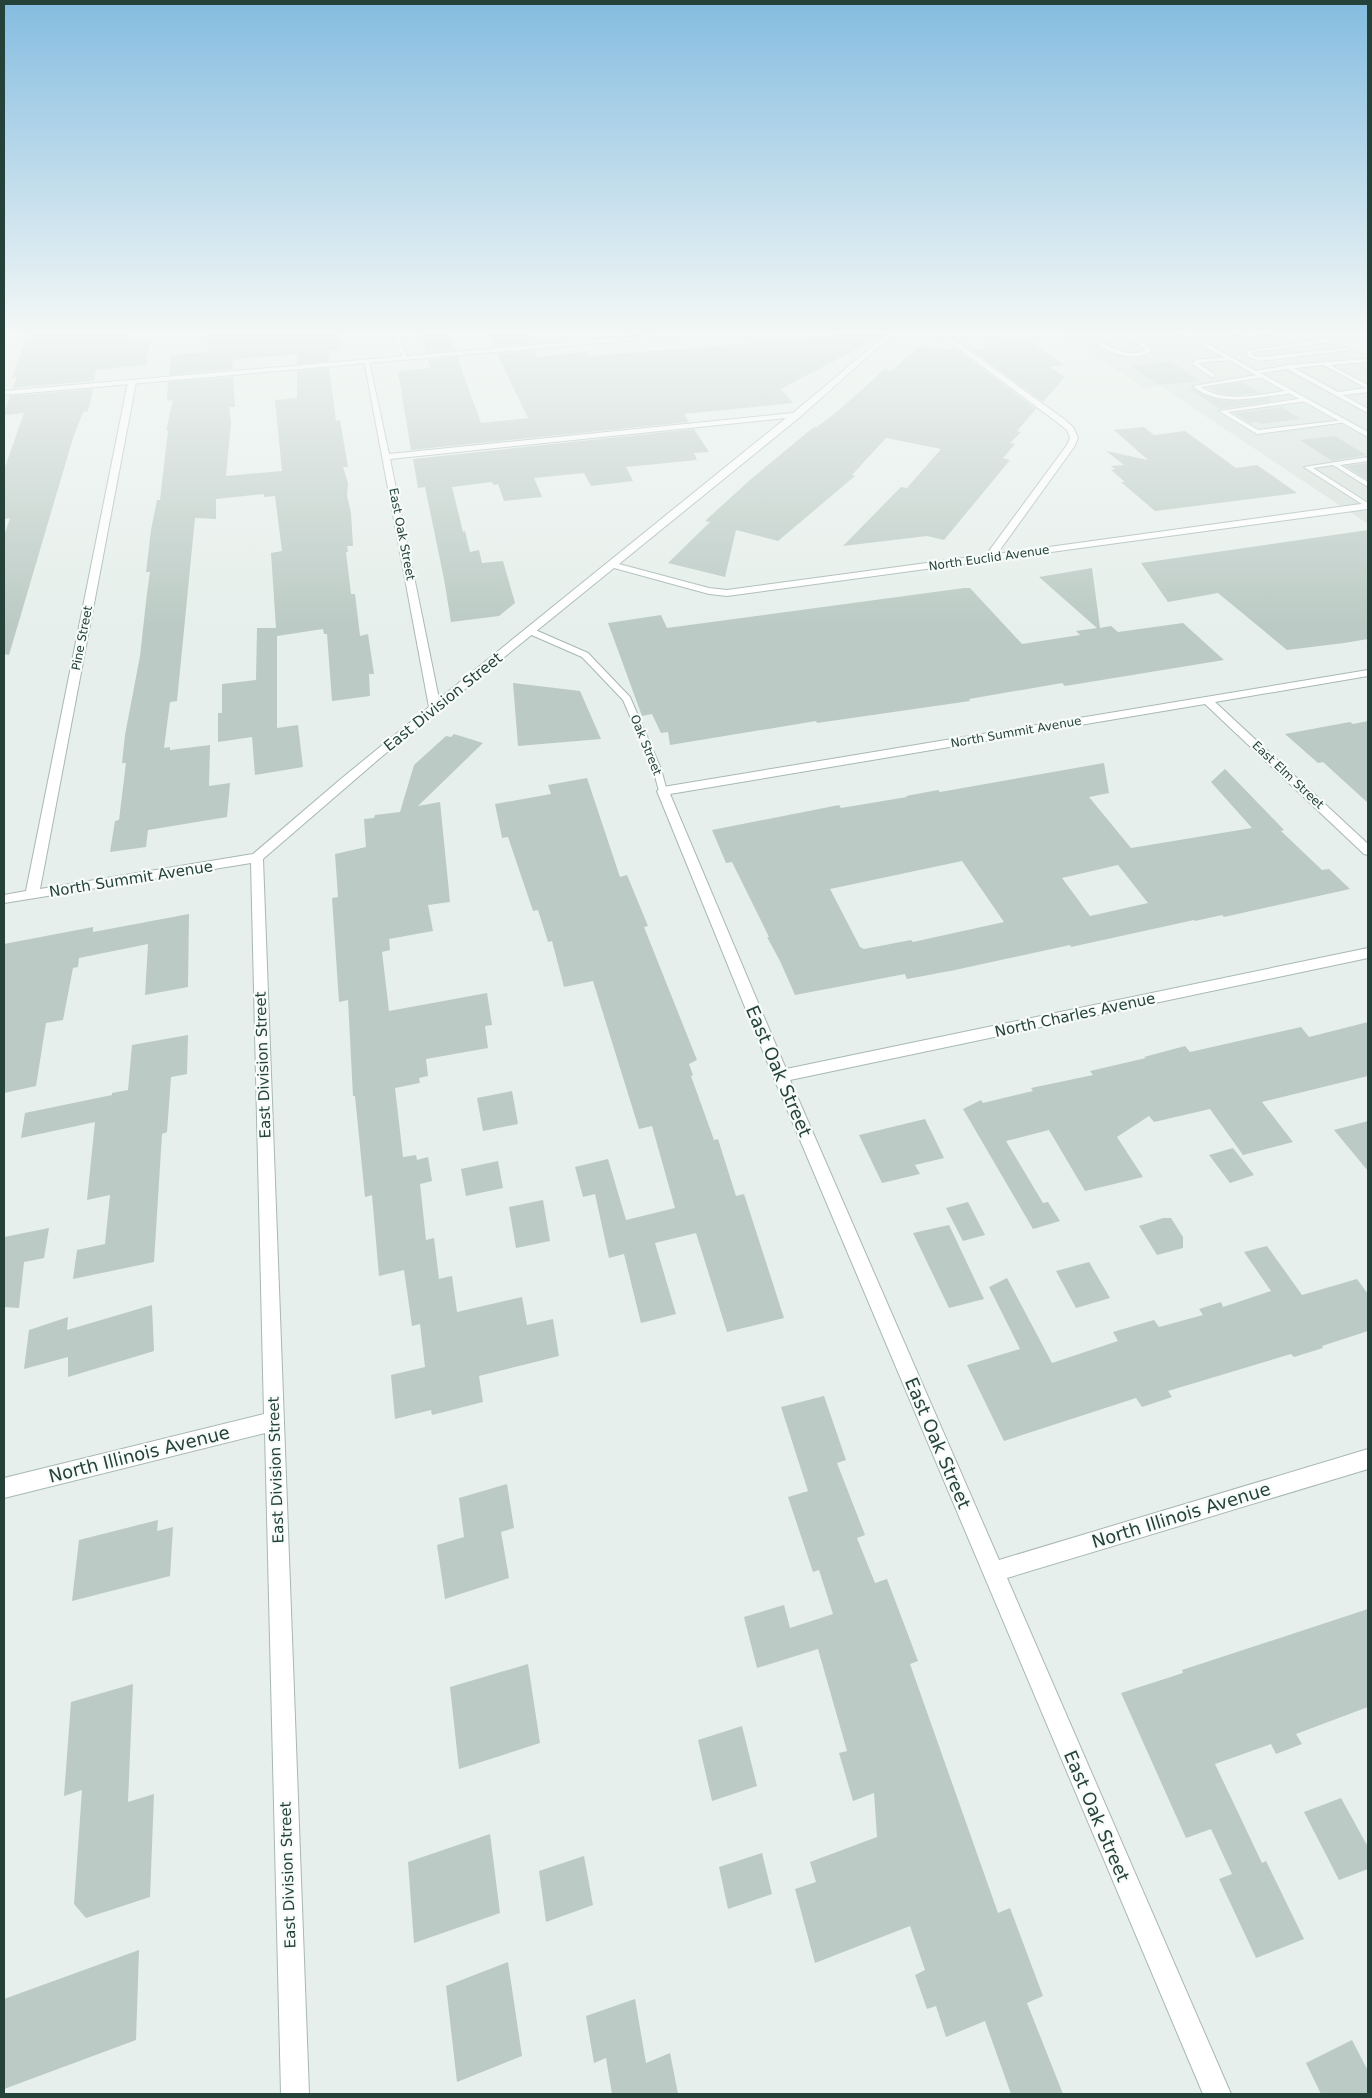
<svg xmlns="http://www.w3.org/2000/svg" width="1372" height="2098" font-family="'DejaVu Sans',sans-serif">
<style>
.built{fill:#d4dfda}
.building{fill:#bbcac4;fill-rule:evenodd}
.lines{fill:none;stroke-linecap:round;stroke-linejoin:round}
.lane-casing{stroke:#a8b8b2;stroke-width:2}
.street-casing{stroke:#a8b8b2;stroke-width:2}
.secondary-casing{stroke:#a4bbb3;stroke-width:2}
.lane{fill:#fff;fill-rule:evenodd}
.street{fill:#fff;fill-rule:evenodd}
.secondary{fill:#fff;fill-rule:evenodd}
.labels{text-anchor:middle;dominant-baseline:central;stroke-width:4.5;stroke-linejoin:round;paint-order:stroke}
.far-street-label{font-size:12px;fill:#24423a;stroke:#f7fbf9}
.street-label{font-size:15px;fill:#24423a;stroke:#f7fbf9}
.near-street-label{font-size:18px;fill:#24423a;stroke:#f7fbf9}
</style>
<rect width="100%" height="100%" fill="#e6efeb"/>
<!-- built -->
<g class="built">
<polygon points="1063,334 1180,334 1368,438 1368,524 1160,386 1144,388"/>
<polygon points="1191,334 1368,334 1368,340 1345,343 1368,355 1368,432"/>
</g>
<!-- building -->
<g class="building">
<polygon points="28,334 128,334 126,342 150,340 146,365 96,370 94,381 13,388 17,377 12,378"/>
<polygon points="207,334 339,334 340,350 328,351 329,361 297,364 297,354 232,360 233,369 169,375 171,355 208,352"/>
<polygon points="420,334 448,334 454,350 426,352"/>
<polygon points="487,334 525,334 530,343 493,347"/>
<polygon points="847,334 885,334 781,389 793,403 684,414 689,422 411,450 398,371 431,368 428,360 457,357 481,423 528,418 497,354 534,350 537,357 586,352 588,356 758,343"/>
<polygon points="1028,340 1064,365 1050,367 1065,377 1043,402 970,349 987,350 981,345"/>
<polygon points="918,347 956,349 1036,409 1017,431 1021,432 1010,443 1015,444 1003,458 1010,460 944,540 927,536 843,546 901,487 907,488 941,449 886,438 852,475 855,476 778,541 736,530 725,577 668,563 710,522 705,521 750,480 815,426 816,428 839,410 886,368 890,372"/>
<polygon points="1168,362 1171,362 1200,381 1159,385 1130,366"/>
<polygon points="329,368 336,421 340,420 348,467 343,467 348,483 347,496 351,513 353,546 347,546 348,552 346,552 351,594 355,594 360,636 368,634 374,674 369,674 370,696 332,701 327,634 324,634 323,629 277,636 277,728 298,725 303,767 255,775 252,737 218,742 218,713 222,713 222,684 256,680 257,628 276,628 271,553 282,551 275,496 264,497 264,494 216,499 216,519 195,518 177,701 170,702 164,748 170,747 170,750 210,745 209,786 230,783 227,817 148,830 146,847 110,852 115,821 119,820 126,763 122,763 125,735 140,656 147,593 150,572 146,572 151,530 157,500 160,500 168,430 166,431 173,400 167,401 168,382 233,377 235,407 229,407 231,423 226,476 282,471 275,400 297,398 297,371"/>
<polygon points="1237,383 1243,383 1260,393 1233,395 1222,393 1207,388"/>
<polygon points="1188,388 1192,388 1200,393 1219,400 1240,401 1268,398 1272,401 1220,409"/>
<polygon points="93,389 88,411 83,412 73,438 9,655 4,654 4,536 10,518 4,519 4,470 24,413 4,415 4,413 10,396"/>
<polygon points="1281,407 1301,419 1261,424 1257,422 1250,423 1234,413"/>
<polygon points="1144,427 1154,435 1185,431 1236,468 1257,465 1297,493 1155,511 1121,482 1125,482 1111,470 1115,469 1111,466 1124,465 1106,451 1148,460 1114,430"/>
<polygon points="694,429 709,452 694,453 697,460 626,467 633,481 591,486 584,473 534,478 542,497 504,501 498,484 494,485 492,482 452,487 463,532 465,531 470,552 479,550 482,563 503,561 515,603 499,616 451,622 444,579 425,487 418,488 413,459"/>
<polygon points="1335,436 1366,455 1332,461 1300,440"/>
<polygon points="1368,463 1368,480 1345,466"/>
<polygon points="1368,530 1368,639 1344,643 1287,650 1218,593 1168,602 1141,563"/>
<polygon points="1092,568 1100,628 1111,626 1118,632 1183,623 1224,660 1065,686 1062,683 969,699 970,701 817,723 816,721 670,745 668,732 661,733 652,714 642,716 608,623 661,615 667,628 964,588 970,588 1022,644 1080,635 1076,631 1097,628 1039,577"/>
<polygon points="513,683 580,691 601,739 518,746"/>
<polygon points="1368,721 1368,803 1323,762 1318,763 1285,734 1350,722 1353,724"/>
<polygon points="454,734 483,743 418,806 440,802 450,902 428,905 433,931 389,939 390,950 382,952 389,1011 487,993 492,1025 485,1026 488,1048 426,1059 428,1076 419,1078 420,1083 395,1088 403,1157 416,1155 417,1160 428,1157 432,1181 420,1184 426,1240 434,1238 439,1279 452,1276 457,1312 522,1297 527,1325 553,1319 559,1356 479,1376 483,1402 432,1415 431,1410 395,1419 391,1375 425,1367 420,1324 412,1326 404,1270 379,1276 372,1195 365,1197 355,1096 353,1096 348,1000 339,1002 332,898 338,897 335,854 366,847 364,819 374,818 375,815 400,812 414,765 446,736 451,737"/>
<path d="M1104 763 1109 793 1089 797 1131 848 1252 828 1211 782 1225 769 1284 830 1281 831 1322 870 1329 869 1350 889 1224 917 1222 915 1195 921 1194 920 1071 947 1070 945 955 970 907 979 905 974 795 995 780 961 767 937H769L732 862 726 863 712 830 839 805 841 808 907 797 906 796 938 790 940 792ZM962 861 1004 922 913 942 911 940 864 949 860 947 830 889ZM1118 865 1148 903 1090 916 1062 878Z"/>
<polygon points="587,778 620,877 627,875 648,926 644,927 697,1060 689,1064 693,1075 691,1076 714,1140 718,1139 736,1196 744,1194 784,1318 727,1332 696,1233 655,1243 676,1314 641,1323 624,1254 609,1258 595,1194 583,1197 575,1167 608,1159 626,1220 675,1208 652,1126 639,1129 593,981 564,987 552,941 548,942 538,910 533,911 508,837 502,838 495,804 551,794 548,785"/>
<polygon points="189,914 188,987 145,995 148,944 79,958 78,967 73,968 63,1020 46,1023 36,1086 4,1093 4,944 93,927 93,932"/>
<polygon points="1368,1022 1368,1076 1262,1102 1293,1142 1243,1155 1210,1109 1154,1122 1149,1116 1117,1137 1143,1177 1085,1191 1049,1130 1006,1141 1043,1203 1048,1202 1060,1221 1033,1229 963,1109 981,1100 983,1103 1033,1091 1031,1088 1093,1075 1090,1071 1146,1058 1144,1057 1185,1046 1190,1052 1301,1027 1309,1037"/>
<polygon points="188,1035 187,1074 171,1077 167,1132 162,1134 154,1262 73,1279 77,1250 105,1244 110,1195 87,1200 95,1122 21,1138 25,1113 112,1095 112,1093 128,1090 132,1045"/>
<polygon points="512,1091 518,1124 483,1131 477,1098"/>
<polygon points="925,1119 944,1158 915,1165 920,1174 882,1183 859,1135"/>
<polygon points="1368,1121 1368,1171 1334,1130"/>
<polygon points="1233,1148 1254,1175 1230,1183 1209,1155"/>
<polygon points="498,1161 503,1188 466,1196 461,1169"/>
<polygon points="543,1200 550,1241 516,1248 509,1207"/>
<polygon points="968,1202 985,1235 963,1241 946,1208"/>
<polygon points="1163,1218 1171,1218 1183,1237 1183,1248 1157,1255 1139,1226"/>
<polygon points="949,1225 984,1299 949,1308 913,1233"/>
<polygon points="49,1228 44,1258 24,1262 19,1308 4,1307 4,1237"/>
<polygon points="1267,1246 1302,1295 1357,1279 1368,1294 1368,1331 1322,1346 1323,1348 1294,1357 1291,1354 1168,1391 1172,1397 1142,1407 1136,1398 1004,1441 967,1365 1020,1349 989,1287 1007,1278 1052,1363 1118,1341 1113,1332 1154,1320 1159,1327 1203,1315 1199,1309 1221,1302 1223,1307 1271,1291 1244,1252"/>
<polygon points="1089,1262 1110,1298 1076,1308 1056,1271"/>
<polygon points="152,1305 154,1351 68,1377 68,1357 24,1369 29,1330 68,1317 67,1330"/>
<polygon points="824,1396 846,1460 837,1463 865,1535 857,1538 875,1583 887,1579 918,1661 910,1664 998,1913 1010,1908 1043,1996 1027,2003 1063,2094 1011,2094 985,2021 946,2037 936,2006 927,2009 915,1975 925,1970 910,1926 815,1963 795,1889 816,1882 810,1862 877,1837 874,1793 853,1801 839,1753 847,1751 818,1649 757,1668 744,1617 784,1605 790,1628 833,1614 819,1570 813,1572 788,1497 808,1491 781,1407"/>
<polygon points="507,1484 514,1528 501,1532 509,1578 445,1599 437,1545 464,1537 459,1498"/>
<polygon points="158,1520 157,1531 173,1527 170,1576 72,1601 79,1540"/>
<polygon points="1368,1609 1368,1707 1296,1734 1302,1744 1276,1754 1271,1744 1215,1764 1262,1863 1266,1861 1304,1939 1256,1958 1219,1879 1232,1874 1211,1829 1186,1838 1121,1693 1183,1673 1182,1670"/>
<polygon points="528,1664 540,1743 459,1769 450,1687"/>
<polygon points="133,1684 128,1802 154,1794 150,1897 86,1918 74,1904 82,1790 64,1796 71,1702"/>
<polygon points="742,1726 757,1786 712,1801 698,1740"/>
<polygon points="1341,1798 1368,1847 1368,1869 1339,1880 1304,1812"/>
<polygon points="490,1834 500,1913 414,1943 408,1862"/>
<polygon points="762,1853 772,1894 728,1909 719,1867"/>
<polygon points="584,1856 593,1905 546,1922 539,1871"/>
<polygon points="139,1950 136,2040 4,2089 4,1999"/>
<polygon points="508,1962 522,2056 457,2082 446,1986"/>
<polygon points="635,1999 646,2063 670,2053 678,2094 612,2094 606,2058 594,2063 586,2016"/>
<polygon points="1352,2040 1368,2071 1368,2094 1321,2094 1306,2063"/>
</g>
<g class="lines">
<!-- lane casing -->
<g class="lane-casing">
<g id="lane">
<path d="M1123 334C1132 334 1147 343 1152 351 1133 363 1110 353 1093 342L1098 341C1115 348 1128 358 1146 350Z"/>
<polygon points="1257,334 1270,334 1199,343 1196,341"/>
<polygon points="1328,339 1330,342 1252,352 1252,355 1259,357 1347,348 1350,350 1259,361 1248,357 1246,351"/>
<polygon points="1231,357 1229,360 1198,363 1215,375 1213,378 1192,364 1196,360"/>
<path d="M1368 359V362L1330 365 1368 385V392L1343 395 1368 409V413L1287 369 1254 374 1251 372 1288 365ZM1324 365 1366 388H1367L1338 392 1294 368Z"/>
<path d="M1262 374 1264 377 1201 387C1225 404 1263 394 1290 390L1293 392C1286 395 1277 395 1270 396 1245 400 1213 404 1193 386Z"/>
<polygon points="1305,398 1307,401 1228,412 1258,430 1344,420 1347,422 1257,434 1219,411"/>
<polygon points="1368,457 1368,461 1340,465 1368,482 1368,487 1333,465 1313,468 1368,503 1368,508 1304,467"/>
<polygon points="527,629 533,629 588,653 630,697 661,769 667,791 666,793 663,794 659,791 653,769 623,700 582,657 527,633"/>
</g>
</g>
<!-- street casing -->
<g class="street-casing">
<g id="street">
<polygon points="393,334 399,334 407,358 402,357"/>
<path d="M887 334H893L800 417 619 564 709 588 727 590 986 555 1067 445 1070 438 1067 430 1058 423 939 334H946L1064 419 1073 427 1078 438 1074 447 997 554 1368 503V509L727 596 709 594 614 568 380 758 263 859 309 2094H281L265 1433 4 1498V1478L264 1414 251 863 4 903V895L26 891 128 382 132 380 136 382 40 889 253 854 342 778 429 707 364 360 369 361 389 454 793 413ZM786 418 439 699 390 459Z"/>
<polygon points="1368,670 1368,676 1215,702 1368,844 1368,855 1364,854 1205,704 670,794 786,1069 1368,948 1368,958 790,1080 999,1560 1368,1449 1368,1469 1007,1578 1231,2094 1203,2094 773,1076 657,791 663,787"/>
</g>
</g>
<!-- secondary casing -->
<g class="secondary-casing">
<g id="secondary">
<polygon points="660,334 681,334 678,336 4,395 4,391"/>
<polygon points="1182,334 1189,334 1368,432 1368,437"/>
</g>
</g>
<!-- lane -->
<use href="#lane" class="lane"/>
<!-- street -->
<use href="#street" class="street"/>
<!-- secondary -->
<use href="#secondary" class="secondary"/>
</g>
<!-- sky -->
<linearGradient id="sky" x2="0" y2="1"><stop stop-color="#84bce0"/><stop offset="0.53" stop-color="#f4f8f6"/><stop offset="1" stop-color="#f4f8f6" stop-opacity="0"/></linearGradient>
<rect width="1372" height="627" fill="url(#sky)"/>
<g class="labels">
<!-- far-street labels -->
<g class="far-street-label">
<text transform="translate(402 534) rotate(79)">East Oak Street</text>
<text transform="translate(989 558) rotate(-8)">North Euclid Avenue</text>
<text transform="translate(82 638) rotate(-79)">Pine Street</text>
<text transform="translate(1016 732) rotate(-10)">North Summit Avenue</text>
<text transform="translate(646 745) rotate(68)">Oak Street</text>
<text transform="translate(1288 775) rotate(43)">East Elm Street</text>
</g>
<!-- street labels -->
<g class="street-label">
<text transform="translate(443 702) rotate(-39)">East Division Street</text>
<text transform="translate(131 879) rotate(-9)">North Summit Avenue</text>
<text transform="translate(1075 1015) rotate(-12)">North Charles Avenue</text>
<text transform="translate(263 1065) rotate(-92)">East Division Street</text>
<text transform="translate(276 1470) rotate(-92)">East Division Street</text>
<text transform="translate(288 1875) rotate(-92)">East Division Street</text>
</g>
<!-- near-street labels -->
<g class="near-street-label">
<text transform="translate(779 1071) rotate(67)">East Oak Street</text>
<text transform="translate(938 1443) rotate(67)">East Oak Street</text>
<text transform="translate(139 1454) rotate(-14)">North Illinois Avenue</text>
<text transform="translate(1181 1515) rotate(-17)">North Illinois Avenue</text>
<text transform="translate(1097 1816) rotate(67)">East Oak Street</text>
</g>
</g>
<!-- border -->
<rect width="1372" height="2098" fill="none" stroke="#24423a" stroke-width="10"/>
</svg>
